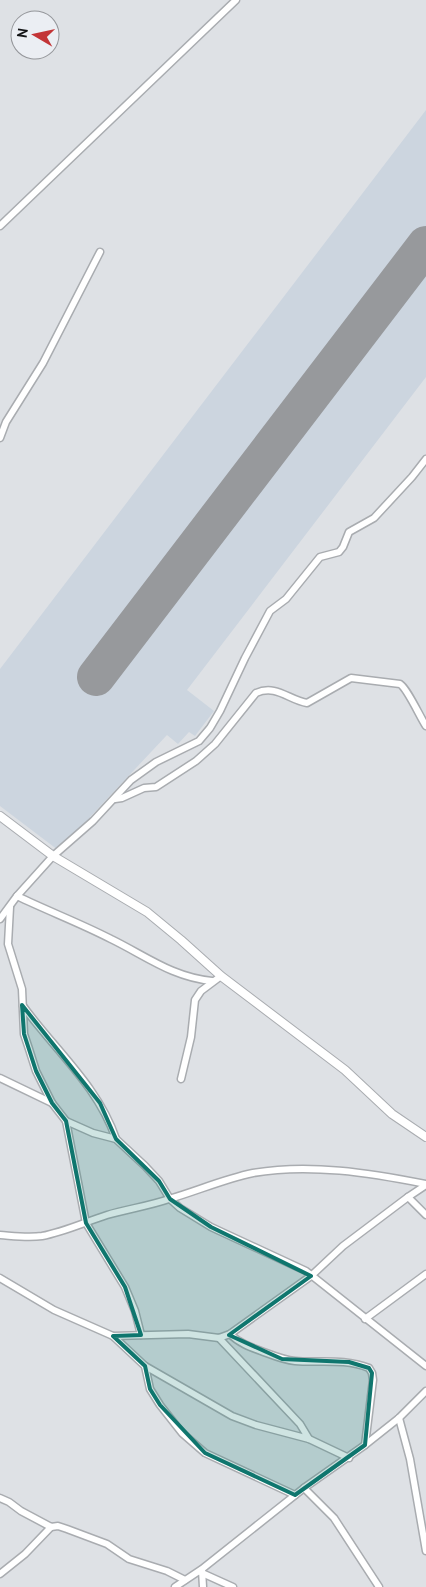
<svg xmlns="http://www.w3.org/2000/svg" width="426" height="1587" font-family="'PT Sans',sans-serif">
<style>
.built{fill:#ccd5df}
.lines{fill:none;stroke-linecap:round;stroke-linejoin:round}
.runway{stroke:#97999c;stroke-width:38}
.minor-casing{stroke:#a9acb0;stroke-width:9}
.tertiary-casing{stroke:#a9acb0;stroke-width:10}
.minor{stroke:#fff;stroke-width:6}
.tertiary{stroke:#fff;stroke-width:8}
.marked{fill:#0f766e;fill-opacity:0.2;stroke:#0f766e;stroke-width:4;stroke-linejoin:round}
</style>
<rect width="100%" height="100%" fill="#dee1e5"/>
<!-- built -->
<polygon class="built" points="426,110 426,377 187,690 214,711 195,736 189,732 178,744 167,735 90,817 92,820 58,850 0,806 0,669"/>
<g class="lines">
<!-- runway -->
<polyline class="runway" points="96,677 426,245"/>
<!-- minor casing -->
<g class="minor-casing">
<g id="minor">
<polyline points="0,226 236,0"/>
<polyline points="0,438 6,422 43,363 100,252"/>
<path d="M115 799 122 798 144 788 156 787 196 761 215 744 256 693C276 684 289 700 307 703L351 678 400 684C407 688 420 717 426 726"/>
<path d="M17 896C48 911 80 923 111 939 146 956 172 977 212 981"/>
<polyline points="10,907 8,944 22,989 24,1034 29,1049 36,1071 52,1103 66,1121 86,1223 125,1287 135,1311 141,1335"/>
<polyline points="0,919 17,896 53,856 93,821 131,780 156,762 199,741 210,728 220,711 245,658 270,611 286,599 320,557 339,552 343,547 349,532 374,518 412,477 426,459"/>
<path d="M23 1006C55 1050 98 1086 116 1139"/>
<polyline points="0,1078 52,1103"/>
<polyline points="181,1079 191,1037 195,1000 201,991 221,976"/>
<polyline points="66,1121 93,1133 116,1139 145,1166 159,1181 170,1199 180,1208 211,1227 306,1271 426,1366"/>
<polyline points="408,1197 426,1215"/>
<path d="M0 1235C14 1236 28 1238 42 1236 64 1232 85 1222 107 1215 127 1209 149 1206 169 1199 197 1191 224 1179 253 1173 309 1163 370 1173 426 1184"/>
<polyline points="0,1278 54,1310 113,1336 145,1366 150,1389 160,1405 182,1433 205,1453 295,1495"/>
<polyline points="365,1319 426,1274"/>
<path d="M230 1334C239 1343 250 1347 261 1351 272 1355 283 1360 295 1361 320 1363 344 1358 369 1368L372 1373 373 1380 365 1445"/>
<polyline points="113,1336 188,1334 219,1338 230,1334 311,1276 343,1246 408,1197 426,1185"/>
<polyline points="219,1338 300,1424 309,1439"/>
<polyline points="145,1366 232,1416 256,1425 309,1439 349,1458"/>
<polyline points="399,1418 410,1459 426,1551"/>
<polyline points="304,1488 334,1518 379,1587"/>
<polyline points="0,1498 9,1502 21,1511 51,1527 58,1526 67,1529 107,1544 129,1559 167,1571 185,1580"/>
<polyline points="202,1570 203,1587"/>
<polyline points="202,1573 233,1587"/>
<polyline points="0,1574 25,1554 51,1527"/>
<polyline points="175,1587 202,1569 304,1488 365,1445 399,1418 426,1391"/>
</g>
</g>
<!-- tertiary casing -->
<g class="tertiary-casing">
<polyline id="tertiary" points="0,816 53,856 147,912 181,940 221,976 345,1070 392,1114 426,1137"/>
</g>
<!-- minor -->
<use href="#minor" class="minor"/>
<!-- tertiary -->
<use href="#tertiary" class="tertiary"/>
</g>
<!-- marked area -->
<path class="marked" d="M22 1005 100 1103 116 1139 159 1181 170 1199 211 1227 311 1276 229 1335 282 1359 349 1362 369 1368 372 1373 365 1445 295 1495 205 1453 160 1405 150 1389 145 1366 113 1336 141 1335 125 1287 86 1223 66 1121 52 1103 36 1071 24 1034Z"/>
<!-- north arrow -->
<g transform="translate(35 35) rotate(279)"><circle r="24" fill="#ebeef3" stroke="#95979b"/>
<path d="M0-4L9 19L0 12L-9 19Z" fill="#c33436"/>
<text y="-8" font-size="14" font-weight="bold" text-anchor="middle" fill="#131416">N</text>
</g>
</svg>
